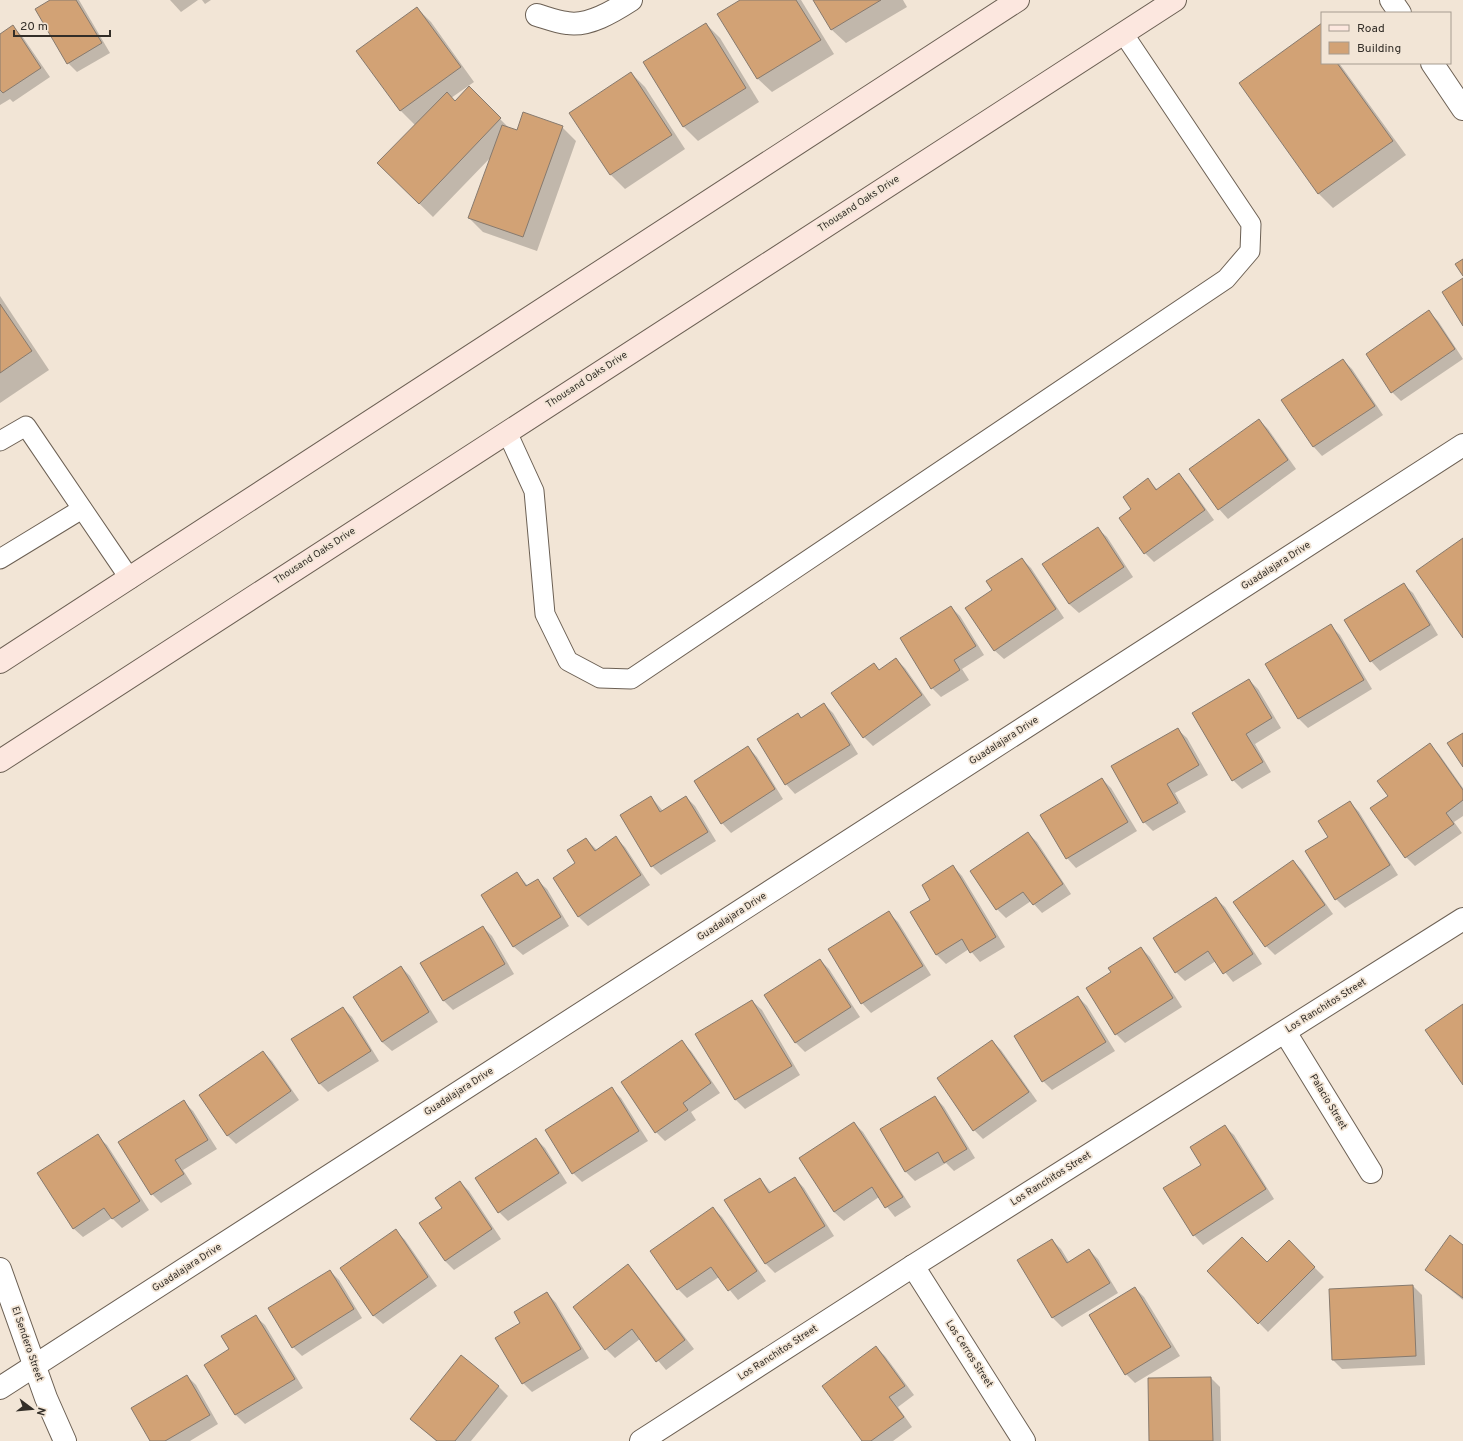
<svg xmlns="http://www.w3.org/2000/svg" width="1463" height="1441" font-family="Overpass,sans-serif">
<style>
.shadow{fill:#0003}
.building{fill:#d2a275;stroke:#877a6e}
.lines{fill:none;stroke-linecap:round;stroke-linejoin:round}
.service-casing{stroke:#6c6054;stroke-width:21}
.minor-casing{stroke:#6c6054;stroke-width:24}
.tertiary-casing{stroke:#6c6054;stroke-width:24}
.secondary-casing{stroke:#6c6054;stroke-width:24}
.service{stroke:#fff;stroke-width:19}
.minor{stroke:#fff;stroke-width:22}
.tertiary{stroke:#fff;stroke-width:22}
.secondary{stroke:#fce7df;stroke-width:22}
.labels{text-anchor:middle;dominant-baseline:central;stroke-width:3.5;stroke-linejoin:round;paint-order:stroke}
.street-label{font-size:10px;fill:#332e28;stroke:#f2e5d6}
</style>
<rect width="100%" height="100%" fill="#f2e5d6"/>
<!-- shadow -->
<g class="shadow">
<polygon points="52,0 79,0 110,53 77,72 68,63"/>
<polygon points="170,0 198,0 181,12"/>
<polygon points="202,0 211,0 205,4"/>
<polygon points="742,0 801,0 834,54 772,92 758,79 719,15"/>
<polygon points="814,0 903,0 907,7 846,43 832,30"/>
<polygon points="417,8 431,22 474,82 451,98 455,102 469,88 510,129 517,131 562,127 576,141 537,251 483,232 469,218 492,156 433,217 392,177 415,125 400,110"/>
<polygon points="706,24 720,38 759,102 698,141 684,127 644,63"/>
<polygon points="1322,25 1322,63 1339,63 1406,155 1333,208 1319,194 1240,84"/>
<polygon points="13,27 22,36 50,77 13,102 10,99 0,105 0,35"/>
<polygon points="631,73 645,87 685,149 625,189 611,175 571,113"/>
<polygon points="0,296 49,370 0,403"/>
<polygon points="1429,312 1438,321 1463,359 1401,401 1392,392"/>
<polygon points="1343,360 1352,369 1383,415 1322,456 1313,446"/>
<polygon points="1259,420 1268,429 1296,469 1228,519 1219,509"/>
<polygon points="1179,475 1188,484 1214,520 1154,562 1145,553 1133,509 1148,480 1158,490"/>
<polygon points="1097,528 1107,537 1133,577 1079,613 1069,604 1044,564"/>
<polygon points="1022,559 1031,568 1064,618 1004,659 994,650 994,591"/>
<polygon points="1403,584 1413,593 1438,635 1380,671 1371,661 1345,620"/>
<polygon points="951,607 960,616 984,655 962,669 969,680 941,697 932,688"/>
<polygon points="1331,626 1340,635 1372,689 1308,728 1299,719 1267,665"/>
<polygon points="896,659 905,668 931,705 873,746 864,737 874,665 880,671"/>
<polygon points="1249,680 1258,689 1281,728 1255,744 1271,772 1242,789 1233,780"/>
<polygon points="824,704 833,713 858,754 795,794 786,784 798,714 802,719"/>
<polygon points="1177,729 1187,738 1208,775 1175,793 1186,812 1153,831 1144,822"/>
<polygon points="1430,745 1439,754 1463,788 1463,816 1454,822 1462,833 1415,866 1406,857 1389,796"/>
<polygon points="748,747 757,757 783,799 731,833 722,823"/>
<polygon points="1102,779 1111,788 1137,831 1076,868 1067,858"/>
<polygon points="651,797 663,811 686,797 695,806 716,841 661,875 652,866"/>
<polygon points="1350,802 1359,812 1398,875 1345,908 1336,899 1329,837"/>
<polygon points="1028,833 1037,842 1071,894 1042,913 1031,901 1006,918 997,909 972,871"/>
<polygon points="616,838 625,847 650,885 588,926 579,917 555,878 577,864 586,839 597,850"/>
<polygon points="1293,861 1302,870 1333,914 1275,955 1266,946"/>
<polygon points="953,866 962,876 1005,947 980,962 969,949 946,964 936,954 932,900"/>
<polygon points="517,873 528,886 537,880 547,889 569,926 523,955 513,946"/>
<polygon points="1215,898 1225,907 1262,964 1233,982 1216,961 1185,981 1176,972"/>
<polygon points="889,913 898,922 931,975 871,1013 862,1003 829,950"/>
<polygon points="483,927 492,936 514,974 453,1010 443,1000"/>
<polygon points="1141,948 1150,957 1182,1007 1125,1043 1116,1034 1112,973"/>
<polygon points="820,960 829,969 860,1017 805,1052 796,1043 766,995"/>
<polygon points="401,967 410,976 438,1022 392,1051 382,1042"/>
<polygon points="1078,997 1087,1006 1115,1051 1052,1090 1043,1081"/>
<polygon points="752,1001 762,1010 800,1075 745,1109 736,1100"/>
<polygon points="343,1008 352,1017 379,1061 328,1092 319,1083"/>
<polygon points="992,1041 1001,1050 1037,1101 983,1139 974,1130"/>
<polygon points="682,1042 691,1051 720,1093 691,1112 696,1120 665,1141 656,1132"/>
<polygon points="263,1052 272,1061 299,1100 236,1144 227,1135"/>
<polygon points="612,1089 621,1098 648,1141 582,1182 573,1173"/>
<polygon points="935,1097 944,1107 975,1158 954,1171 946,1163 915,1181 906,1172 881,1130"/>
<polygon points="184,1102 193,1111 217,1149 183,1170 192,1184 161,1203 152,1194"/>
<polygon points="854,1123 863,1132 911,1207 895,1217 879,1197 844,1221 834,1212 800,1158"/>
<polygon points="1224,1126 1234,1135 1274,1199 1203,1245 1194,1235 1165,1189 1202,1165"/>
<polygon points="97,1136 107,1145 149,1210 122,1228 112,1218 83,1237 73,1228"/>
<polygon points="536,1139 545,1148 567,1183 508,1221 499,1212"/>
<polygon points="795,1178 804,1188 834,1236 775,1273 766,1264 726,1200 760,1179 772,1193"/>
<polygon points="460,1182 469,1191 501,1239 454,1270 445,1261"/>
<polygon points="713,1208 722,1217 766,1281 738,1300 719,1277 687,1298 678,1289"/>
<polygon points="396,1231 405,1240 437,1286 383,1324 373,1315"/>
<polygon points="1052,1240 1061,1249 1069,1262 1089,1250 1098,1259 1118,1293 1062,1327 1053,1318 1018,1260"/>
<polygon points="1289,1242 1324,1277 1268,1332 1208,1271 1267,1263"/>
<polygon points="1463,1246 1463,1300 1426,1270"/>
<polygon points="628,1265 637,1275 694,1349 666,1370 640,1339 615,1358 606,1349"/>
<polygon points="330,1271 339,1280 362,1318 302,1356 293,1347"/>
<polygon points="1413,1286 1422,1295 1425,1365 1342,1369 1333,1360"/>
<polygon points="1135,1288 1144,1297 1180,1356 1135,1383 1126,1374"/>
<polygon points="547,1293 556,1303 589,1358 532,1392 523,1383 522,1324"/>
<polygon points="255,1316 265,1325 303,1388 245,1424 236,1415 205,1365 231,1350"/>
<polygon points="876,1347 885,1356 914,1395 898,1407 912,1427 893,1441 863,1441"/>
<polygon points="187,1376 196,1385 218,1424 190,1441 151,1441"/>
<polygon points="1211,1378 1220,1387 1221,1441 1150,1441"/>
<polygon points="498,1386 508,1396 471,1441 436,1441 411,1419"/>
</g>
<!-- building -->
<g class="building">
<polygon points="50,0 76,0 102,43 67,64 35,9"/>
<polygon points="740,0 796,0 821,40 757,79 717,14"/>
<polygon points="813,0 881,0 831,30"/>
<polygon points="417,7 461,67 400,111 356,51"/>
<polygon points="706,23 746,88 683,127 643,62"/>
<polygon points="1322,23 1322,63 1337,63 1393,141 1318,194 1239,83"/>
<polygon points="13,25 41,68 3,93 0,90 0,34"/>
<polygon points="631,72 672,135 610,175 569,113"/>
<polygon points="469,86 501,118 419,204 377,163 447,92 455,101"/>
<polygon points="523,112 563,126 523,237 468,218 502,125 517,130"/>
<polygon points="1463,259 1463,276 1455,264"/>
<polygon points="1463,278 1463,326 1442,292"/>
<polygon points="0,304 32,351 0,373"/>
<polygon points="1429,310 1455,349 1391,393 1366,354"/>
<polygon points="1343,359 1375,406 1313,447 1281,400"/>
<polygon points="1259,419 1288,460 1218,510 1189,469"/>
<polygon points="1179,473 1205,510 1144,554 1119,518 1131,509 1123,497 1148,478 1156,490"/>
<polygon points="1098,527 1124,567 1069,604 1042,564"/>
<polygon points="1463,538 1463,638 1416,571"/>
<polygon points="1022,558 1056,609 994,651 965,608 992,590 986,581"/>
<polygon points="1404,583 1430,625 1370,662 1344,620"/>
<polygon points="951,606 976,646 954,660 960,670 931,689 900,638"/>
<polygon points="1331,624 1364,680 1298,719 1265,664"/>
<polygon points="896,658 922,695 863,738 831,693 874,663 879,670"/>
<polygon points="1249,679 1272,718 1246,734 1263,762 1232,781 1192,713"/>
<polygon points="824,703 850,745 785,785 757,739 798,713 801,718"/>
<polygon points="1178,728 1199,765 1167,784 1178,803 1143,823 1111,766"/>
<polygon points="1463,733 1463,767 1447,743"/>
<polygon points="1430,743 1463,790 1463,800 1446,813 1454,824 1405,858 1370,808 1388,796 1377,781"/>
<polygon points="748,746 775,789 721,824 694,781"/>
<polygon points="1102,778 1128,822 1066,859 1040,815"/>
<polygon points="651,796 660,812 686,796 708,832 651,867 620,815"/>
<polygon points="1350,801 1390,865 1335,900 1305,851 1328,837 1318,821"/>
<polygon points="1028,832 1063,884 1033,905 1023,892 996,910 970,871"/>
<polygon points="616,836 641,875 578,917 553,878 575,863 567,850 586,838 595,851"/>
<polygon points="1293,860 1325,905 1265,947 1233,902"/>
<polygon points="953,865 996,937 970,953 962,939 936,955 910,912 930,900 922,885"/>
<polygon points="517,872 526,886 538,879 561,917 513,947 481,895"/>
<polygon points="1216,897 1253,954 1223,974 1208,951 1175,973 1153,938"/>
<polygon points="889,911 923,966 861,1004 828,949"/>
<polygon points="483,926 505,964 443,1001 420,963"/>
<polygon points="1141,947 1173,998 1115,1035 1086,988 1111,972 1108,968"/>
<polygon points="820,959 851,1007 795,1043 764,995"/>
<polygon points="401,966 429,1012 382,1042 353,997"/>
<polygon points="1078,996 1106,1042 1042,1082 1014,1036"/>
<polygon points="752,1000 792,1066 735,1100 695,1034"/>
<polygon points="1463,1004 1463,1085 1425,1030"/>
<polygon points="343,1007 371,1051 319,1084 291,1039"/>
<polygon points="682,1040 711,1083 683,1103 688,1110 655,1133 621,1082"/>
<polygon points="992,1040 1029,1092 973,1131 937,1078"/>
<polygon points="263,1051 291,1091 227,1136 199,1095"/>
<polygon points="612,1087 639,1131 572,1174 545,1130"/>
<polygon points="935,1096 967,1149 944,1163 938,1152 905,1172 880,1129"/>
<polygon points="184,1100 208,1140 175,1160 184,1174 151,1195 118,1142"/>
<polygon points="854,1122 903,1197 885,1208 872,1187 834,1212 799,1158"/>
<polygon points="1225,1125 1266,1189 1193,1236 1163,1188 1201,1165 1190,1147"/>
<polygon points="98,1134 140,1201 112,1219 104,1208 73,1229 37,1173"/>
<polygon points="536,1138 559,1173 498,1213 475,1178"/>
<polygon points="795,1177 825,1226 765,1264 724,1200 760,1178 769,1193"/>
<polygon points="460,1181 492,1229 445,1261 419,1223 442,1208 435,1198"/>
<polygon points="713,1207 757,1271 728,1291 711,1267 677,1290 650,1251"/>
<polygon points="396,1229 428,1277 373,1316 340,1268"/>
<polygon points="1450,1235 1463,1245 1463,1298 1425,1270"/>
<polygon points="1242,1237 1267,1262 1289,1240 1315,1267 1258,1324 1207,1271"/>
<polygon points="1052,1239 1067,1263 1089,1249 1110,1283 1052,1318 1017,1260"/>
<polygon points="628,1264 685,1340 656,1362 632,1329 605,1350 573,1307"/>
<polygon points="330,1270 354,1309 292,1348 268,1308"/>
<polygon points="1413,1285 1416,1356 1332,1360 1329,1289"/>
<polygon points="1135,1287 1171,1347 1125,1375 1089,1315"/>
<polygon points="547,1292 581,1349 522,1384 495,1338 520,1323 514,1312"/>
<polygon points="256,1315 295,1379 235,1415 204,1365 229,1349 221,1336"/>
<polygon points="876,1346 905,1386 889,1397 904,1417 871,1441 862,1441 822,1386"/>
<polygon points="461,1355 499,1386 455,1441 437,1441 410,1419"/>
<polygon points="187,1375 210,1415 165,1441 150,1441 131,1408"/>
<polygon points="1211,1377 1213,1441 1149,1441 1148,1378"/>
</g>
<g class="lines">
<!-- service casing -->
<g class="service-casing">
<g id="service">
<polyline points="507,432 534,491 545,614 568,661 600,678 631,679 1226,279 1250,251 1251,224 1123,33"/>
<polyline points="0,441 26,426 130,579"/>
<polyline points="0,559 82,509"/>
</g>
</g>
<!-- minor casing -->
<g class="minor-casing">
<g id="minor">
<polyline points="1391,0 1400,13"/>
<path d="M537 15C547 18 557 22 567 23 588 27 614 11 631 0"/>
<polyline points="1432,63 1463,109"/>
<polyline points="1285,1032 1371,1172"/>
<polyline points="913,1266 1024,1441"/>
<polyline points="0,1388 1463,445"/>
<polyline points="641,1441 913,1266 1463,919"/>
</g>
</g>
<!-- tertiary casing -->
<g class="tertiary-casing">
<polyline id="tertiary" points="0,1269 46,1398 65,1441"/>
</g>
<!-- secondary casing -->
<g class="secondary-casing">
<g id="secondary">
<polyline points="0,662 1018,0"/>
<polyline points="0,761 1175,0"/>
</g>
</g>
<!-- service -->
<use href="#service" class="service"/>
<!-- minor -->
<use href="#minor" class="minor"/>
<!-- tertiary -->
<use href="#tertiary" class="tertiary"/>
<!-- secondary -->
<use href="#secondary" class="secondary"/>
</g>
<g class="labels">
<!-- street labels -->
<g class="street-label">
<text transform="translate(859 204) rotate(-33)">Thousand Oaks Drive</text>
<text transform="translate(587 380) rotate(-33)">Thousand Oaks Drive</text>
<text transform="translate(315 556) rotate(-33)">Thousand Oaks Drive</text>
<text transform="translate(1276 566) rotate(-33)">Guadalajara Drive</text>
<text transform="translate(1004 741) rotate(-33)">Guadalajara Drive</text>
<text transform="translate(732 917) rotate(-33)">Guadalajara Drive</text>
<text transform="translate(1326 1006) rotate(-32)">Los Ranchitos Street</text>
<text transform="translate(459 1092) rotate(-33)">Guadalajara Drive</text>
<text transform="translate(1328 1102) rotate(59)">Palacio Street</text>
<text transform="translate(1051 1179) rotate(-32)">Los Ranchitos Street</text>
<text transform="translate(187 1268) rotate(-33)">Guadalajara Drive</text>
<text transform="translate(27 1344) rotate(71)">El Sendero Street</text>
<text transform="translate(778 1353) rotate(-33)">Los Ranchitos Street</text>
<text transform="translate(969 1354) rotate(57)">Los Cerros Street</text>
</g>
</g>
<!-- legend -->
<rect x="1321" y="12" width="130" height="52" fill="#f2e5d6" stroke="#a69c90"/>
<rect x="1329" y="25" width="20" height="6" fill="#fce7df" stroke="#a69c90"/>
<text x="1357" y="32" font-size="12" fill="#332e28">Road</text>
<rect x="1329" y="42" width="20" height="12" fill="#d2a275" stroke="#a69c90"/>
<text x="1357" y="52" font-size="12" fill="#332e28">Building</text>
<!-- north arrow -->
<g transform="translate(32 1409) rotate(106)" stroke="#f2e5d6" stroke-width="3" paint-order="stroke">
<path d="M0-3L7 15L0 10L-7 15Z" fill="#332e28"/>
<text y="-6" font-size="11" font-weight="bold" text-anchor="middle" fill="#332e28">N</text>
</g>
<!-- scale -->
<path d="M14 30v6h96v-6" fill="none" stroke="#332e28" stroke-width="2"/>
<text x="20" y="30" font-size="12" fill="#332e28" stroke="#f2e5d6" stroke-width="3" paint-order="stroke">20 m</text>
</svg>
